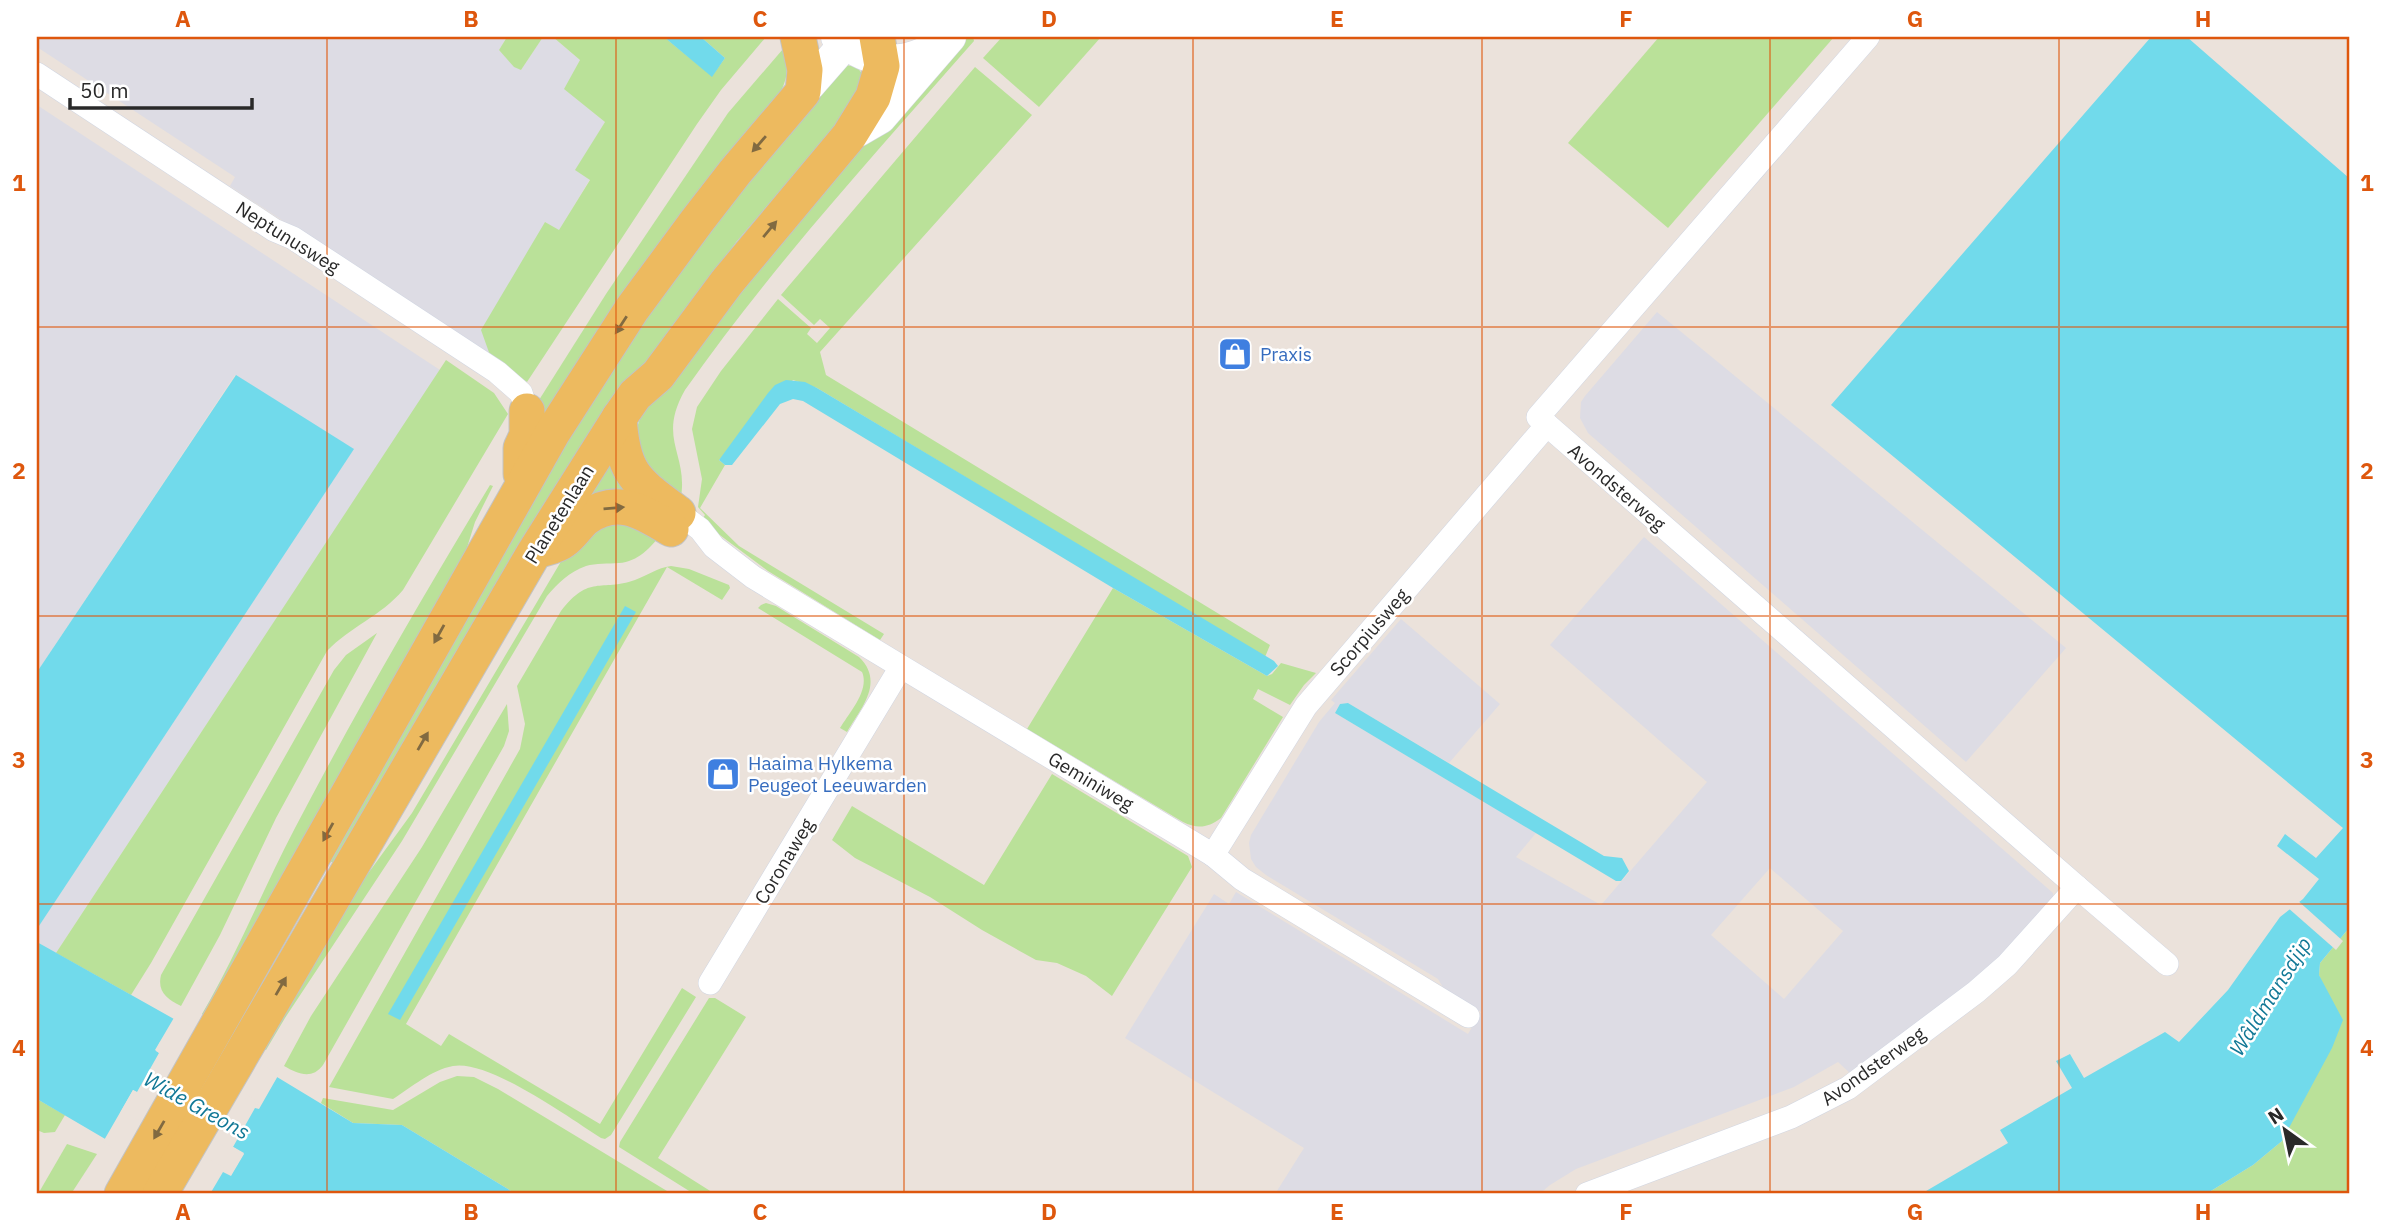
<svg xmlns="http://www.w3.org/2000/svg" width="2386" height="1231" font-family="'IBM Plex Sans',sans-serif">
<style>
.industrial{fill:#dddce4;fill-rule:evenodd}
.green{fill:#bae199}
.water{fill:#71daeb;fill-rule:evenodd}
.pier{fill:#ebe2db;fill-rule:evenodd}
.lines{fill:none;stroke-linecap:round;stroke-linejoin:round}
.street-casing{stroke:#d1d6e2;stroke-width:24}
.secondary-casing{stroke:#d1d6e2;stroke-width:33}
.primary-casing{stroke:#c3c3c3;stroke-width:37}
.street{stroke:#fff;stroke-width:23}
.secondary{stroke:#fff;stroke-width:32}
.primary{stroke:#edba5f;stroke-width:35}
.oneway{fill:#816a41}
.grid{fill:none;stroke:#de570d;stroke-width:2;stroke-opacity:0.55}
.labels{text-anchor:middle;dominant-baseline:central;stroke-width:5;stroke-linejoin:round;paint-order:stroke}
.street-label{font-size:19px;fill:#292929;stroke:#fff}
.shop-label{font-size:19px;fill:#366cbe;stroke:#fff;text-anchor:start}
.water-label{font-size:21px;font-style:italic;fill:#117896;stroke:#fff}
.neatline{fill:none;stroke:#de570d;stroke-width:2.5}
.grid-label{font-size:23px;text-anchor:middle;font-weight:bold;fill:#de570d}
</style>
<rect width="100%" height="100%" fill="#ebe2db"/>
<!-- industrial -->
<g class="industrial">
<polygon points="37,37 507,37 499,50 521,70 543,37 553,37 580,60 565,89 605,122 576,170 590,179 559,231 545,222 491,358 230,186 235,177 37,47"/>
<polygon points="37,105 440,370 56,953 37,942 37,929 353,449 235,375 37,672"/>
<polygon points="1657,312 2066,648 1966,762 1588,433 1580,418 1581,402 1585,396"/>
<path d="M1644 537 2053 893V897L1998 961 1851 1074 1838 1062 1794 1087 1576 1169 1550 1185 1543 1191 1545 1194H1275L1304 1148 1125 1038 1214 894 1229 904 1236 892 1468 1034 1481 1012 1444 989 1438 979 1266 875 1256 867 1251 859 1249 843 1251 835 1319 722 1335 703 1331 700 1401 619 1500 704 1449 763 1348 703 1340 704 1335 713 1536 833 1516 857 1601 905 1707 782 1550 645ZM1770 868 1843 931 1784 999 1711 935Z"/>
</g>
<!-- green -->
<g class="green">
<polygon points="507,37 543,37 521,70 514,67 499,50"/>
<polygon points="553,37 664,37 712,76 725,58 701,37 766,37 721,90 697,124 527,382 491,358 481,330 545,222 559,230 590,180 575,170 605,122 564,89 580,60"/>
<path d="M958 37H973L974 41C875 154 772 266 685 390 657 439 688 453 681 497L647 477C644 464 637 447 637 433 637 417 651 398 665 393 756 269 856 152 958 37Z"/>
<polygon points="1002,37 1101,37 1039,107 983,58"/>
<polygon points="1659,37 1834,37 1668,228 1568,143"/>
<path d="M783 49C789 67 788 78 779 95L536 434 539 400 606 294 728 113Z"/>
<polygon points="846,65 857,67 863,75 854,104 737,241 631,382 336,865 327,859 541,481 695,244"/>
<polygon points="975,67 1032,115 820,352 826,375 1270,645 1265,657 817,388 793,380 719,460 725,465 700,508 739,546 884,634 880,640 768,571 701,521 705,515 698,507 702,479 692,429 697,407 721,371 778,299 811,328 807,334 817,343 830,328 820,319 814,325 781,295"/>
<path d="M446 360 494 393 508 414 403 590C381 616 350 627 327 651L151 963 131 995 56 953Z"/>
<polygon points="611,459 638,493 588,498"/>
<path d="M490 485 493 486 475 522 460 570 209 1018 202 1014C237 954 263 889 295 828 356 711 422 598 490 485Z"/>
<path d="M622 523 662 533C651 547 638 562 619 563 608 564 596 563 586 566 569 572 558 583 547 596L402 841 285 1018 266 1050 260 1047 340 912 412 813 566 553C579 538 602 525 622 523Z"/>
<path d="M671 566 689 569 729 585 730 588 722 600 667 567 406 1024 441 1046 449 1034 600 1124 682 988 696 997 611 1135 605 1139 601 1138C570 1118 488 1059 453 1066 431 1070 412 1087 393 1099L329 1087 520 749 525 724 517 686 561 611C590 574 600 592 635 580 648 575 657 568 671 566Z"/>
<path d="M1113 588 1267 676 1272 674 1281 663 1316 673 1304 685 1290 705 1258 689 1253 699 1283 717 1221 818C1208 828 1197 829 1183 822L1027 729Z"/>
<path d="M766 603 776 606 859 657C885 682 861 708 847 732L840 728C849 713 870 690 862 672L758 608 761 605Z"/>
<path d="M377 633 276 818 220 935 181 1006C167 999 157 992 161 975L334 670 346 655Z"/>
<path d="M507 704 509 731 504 746 323 1065C312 1080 298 1074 284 1066L311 1016 422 847Z"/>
<polygon points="1052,774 1188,856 1192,867 1112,996 1086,976 1057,963 1036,960 982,930 930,897 855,858 832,840 852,806 984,885"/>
<polygon points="2349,928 2349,1194 2206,1194 2253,1165 2282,1141 2326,992 2319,975 2320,963"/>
<polygon points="709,998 715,998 746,1017 658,1158 715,1194 694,1194 619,1147 620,1142"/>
<polygon points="457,1076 474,1077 498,1089 672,1194 516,1194 402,1125 353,1123 321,1103 323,1098 393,1110 440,1082"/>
<polygon points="37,1099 65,1115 55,1132 44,1133 37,1130"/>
<polygon points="67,1144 97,1154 71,1194 38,1194"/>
</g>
<!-- water -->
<g class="water">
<polygon points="664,37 701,37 725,58 712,77"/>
<polygon points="2151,37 2187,37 2349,178 2349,928 2320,963 2319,975 2343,1020 2332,1048 2282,1141 2253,1165 2206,1194 1921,1194 2008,1143 2000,1130 2072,1088 2056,1061 2070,1054 2084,1078 2165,1032 2179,1042 2228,990 2280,917 2303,899 2319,879 2277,846 2285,834 2316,858 2343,828 1831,405"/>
<polygon points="236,375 354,449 37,929 37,672"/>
<polygon points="786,380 805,382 817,388 1274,661 1278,666 1267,676 1113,588 803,401 793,399 780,404 732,465 725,465 719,460 768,393 775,385"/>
<polygon points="625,606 636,612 400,1020 388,1014"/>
<polygon points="1348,703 1604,856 1622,858 1629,871 1621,881 1616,881 1335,713 1340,704"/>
<path d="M37 942 174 1019 221 1048 277 1077 353 1123 402 1125 516 1194H199L37 1099ZM160 1042 263 1101 255 1107 156 1051ZM133 1090 244 1153 231 1175 120 1113Z"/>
</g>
<!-- pier -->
<g class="pier">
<polygon points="2296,899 2343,941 2336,950 2287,907"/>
<path d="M175 1016 223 1045 279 1074 259 1109 255 1108 233 1147 244 1154 231 1176 223 1172 210 1194H192L103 1142 133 1090 137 1092 159 1053 155 1050ZM162 1047 259 1102 257 1105 160 1049ZM134 1095 239 1155 230 1171 124 1112Z"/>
</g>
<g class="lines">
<!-- street casing -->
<g class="street-casing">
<g id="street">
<polyline points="37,74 274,230 293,238 497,372 521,393 527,411"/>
<polyline points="680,514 700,529 714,547 753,577 1213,855 1242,879 1468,1016"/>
<polyline points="1213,855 1306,706 1547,425"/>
<polyline points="2077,887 2167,964"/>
<polyline points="710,983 901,667"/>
<polyline points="1587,1194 1791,1117 1848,1088 1976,992 2007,965 2077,887 1538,417 1868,37"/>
</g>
</g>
<!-- secondary casing -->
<g class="secondary-casing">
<g id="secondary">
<path d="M837 37C872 65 902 69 941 44"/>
<polyline points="803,92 851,37"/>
<polyline points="849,136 880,118 950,37"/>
</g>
</g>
<!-- primary casing -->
<g class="primary-casing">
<g id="primary">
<path d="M619 418C623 474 635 481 678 513"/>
<polyline points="521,474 521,448 527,435 527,411"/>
<path d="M543 549C550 547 558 545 563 541 572 535 578 524 586 518 617 495 643 512 671 529"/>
<polyline points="122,1194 553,432 632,309 697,221 735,172 803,92 805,70 798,37"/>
<polyline points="160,1194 534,553 619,418 635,395 658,375 727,282 849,136 873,97 882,66 877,37"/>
</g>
</g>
<!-- street -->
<use href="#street" class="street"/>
<!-- secondary -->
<use href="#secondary" class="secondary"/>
<!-- primary -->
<use href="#primary" class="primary"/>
</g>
<!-- one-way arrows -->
<defs><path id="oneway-solid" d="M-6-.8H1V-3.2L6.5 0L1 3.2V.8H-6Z" transform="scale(1.75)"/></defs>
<g class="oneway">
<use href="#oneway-solid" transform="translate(759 144) rotate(131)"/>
<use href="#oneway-solid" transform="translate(770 229) rotate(-50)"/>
<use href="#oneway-solid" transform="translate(621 325) rotate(123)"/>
<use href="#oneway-solid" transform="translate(614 508) rotate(-5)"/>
<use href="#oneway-solid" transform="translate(439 634) rotate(119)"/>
<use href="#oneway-solid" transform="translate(423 741) rotate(-60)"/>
<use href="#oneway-solid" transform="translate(328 832) rotate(119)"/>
<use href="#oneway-solid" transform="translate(281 986) rotate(-60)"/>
<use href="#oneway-solid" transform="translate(159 1130) rotate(120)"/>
</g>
<!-- grid -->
<path class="grid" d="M327 37V1194M616 37V1194M904 37V1194M1193 37V1194M1482 37V1194M1770 37V1194M2059 37V1194M37 327H2349M37 616H2349M37 904H2349"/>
<!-- icons -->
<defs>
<g id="shop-square" transform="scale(1.75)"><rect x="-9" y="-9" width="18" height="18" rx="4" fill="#3f7fe0" stroke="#fff"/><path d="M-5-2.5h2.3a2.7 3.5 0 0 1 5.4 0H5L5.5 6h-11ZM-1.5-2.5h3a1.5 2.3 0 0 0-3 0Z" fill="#fff"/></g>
</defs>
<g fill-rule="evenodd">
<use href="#shop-square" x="1235" y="354"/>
<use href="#shop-square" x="723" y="774"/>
</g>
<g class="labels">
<!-- street labels -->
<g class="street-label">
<text transform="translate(288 237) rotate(32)">Neptunusweg</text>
<text transform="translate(1617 487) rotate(41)">Avondsterweg</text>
<text transform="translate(559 514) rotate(-58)">Planetenlaan</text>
<text transform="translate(1369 632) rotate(-49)">Scorpiusweg</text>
<text transform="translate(1091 781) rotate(31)">Geminiweg</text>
<text transform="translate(784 861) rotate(-59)">Coronaweg</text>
<text transform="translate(1873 1066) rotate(-35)">Avondsterweg</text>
</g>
<!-- shop labels -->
<g class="shop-label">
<text x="1260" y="354">Praxis</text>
<text x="748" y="763">Haaima Hylkema<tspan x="748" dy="22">Peugeot Leeuwarden</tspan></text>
</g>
<!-- water labels -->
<g class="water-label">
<text transform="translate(2270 996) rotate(-58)">Wâldmansdjip</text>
<text transform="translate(197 1105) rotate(29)">Wide Greons</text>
</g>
</g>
<!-- border -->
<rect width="2386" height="1231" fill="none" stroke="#ffffff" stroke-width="77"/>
<!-- north arrow -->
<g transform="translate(2285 1130) rotate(327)" stroke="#ffffff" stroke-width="5" paint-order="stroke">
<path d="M0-5L12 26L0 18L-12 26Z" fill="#292929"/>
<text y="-10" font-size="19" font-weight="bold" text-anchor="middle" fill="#292929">N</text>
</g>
<!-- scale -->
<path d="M70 98v10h182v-10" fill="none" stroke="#292929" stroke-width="3.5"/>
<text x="80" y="98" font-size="21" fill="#292929" stroke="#ffffff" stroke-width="5" paint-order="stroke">50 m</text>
<rect x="38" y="38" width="2310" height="1154" class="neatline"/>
<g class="grid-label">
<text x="183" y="27">A</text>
<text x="471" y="27">B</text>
<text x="760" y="27">C</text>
<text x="1049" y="27">D</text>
<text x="1337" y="27">E</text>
<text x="1626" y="27">F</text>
<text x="1915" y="27">G</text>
<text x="2203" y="27">H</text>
<text x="19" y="191">1</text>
<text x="2367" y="191">1</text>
<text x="19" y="479">2</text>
<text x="2367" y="479">2</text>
<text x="19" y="768">3</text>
<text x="2367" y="768">3</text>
<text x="19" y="1056">4</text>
<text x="2367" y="1056">4</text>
<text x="183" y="1220">A</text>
<text x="471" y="1220">B</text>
<text x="760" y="1220">C</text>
<text x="1049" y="1220">D</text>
<text x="1337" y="1220">E</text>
<text x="1626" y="1220">F</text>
<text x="1915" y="1220">G</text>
<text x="2203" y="1220">H</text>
</g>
</svg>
